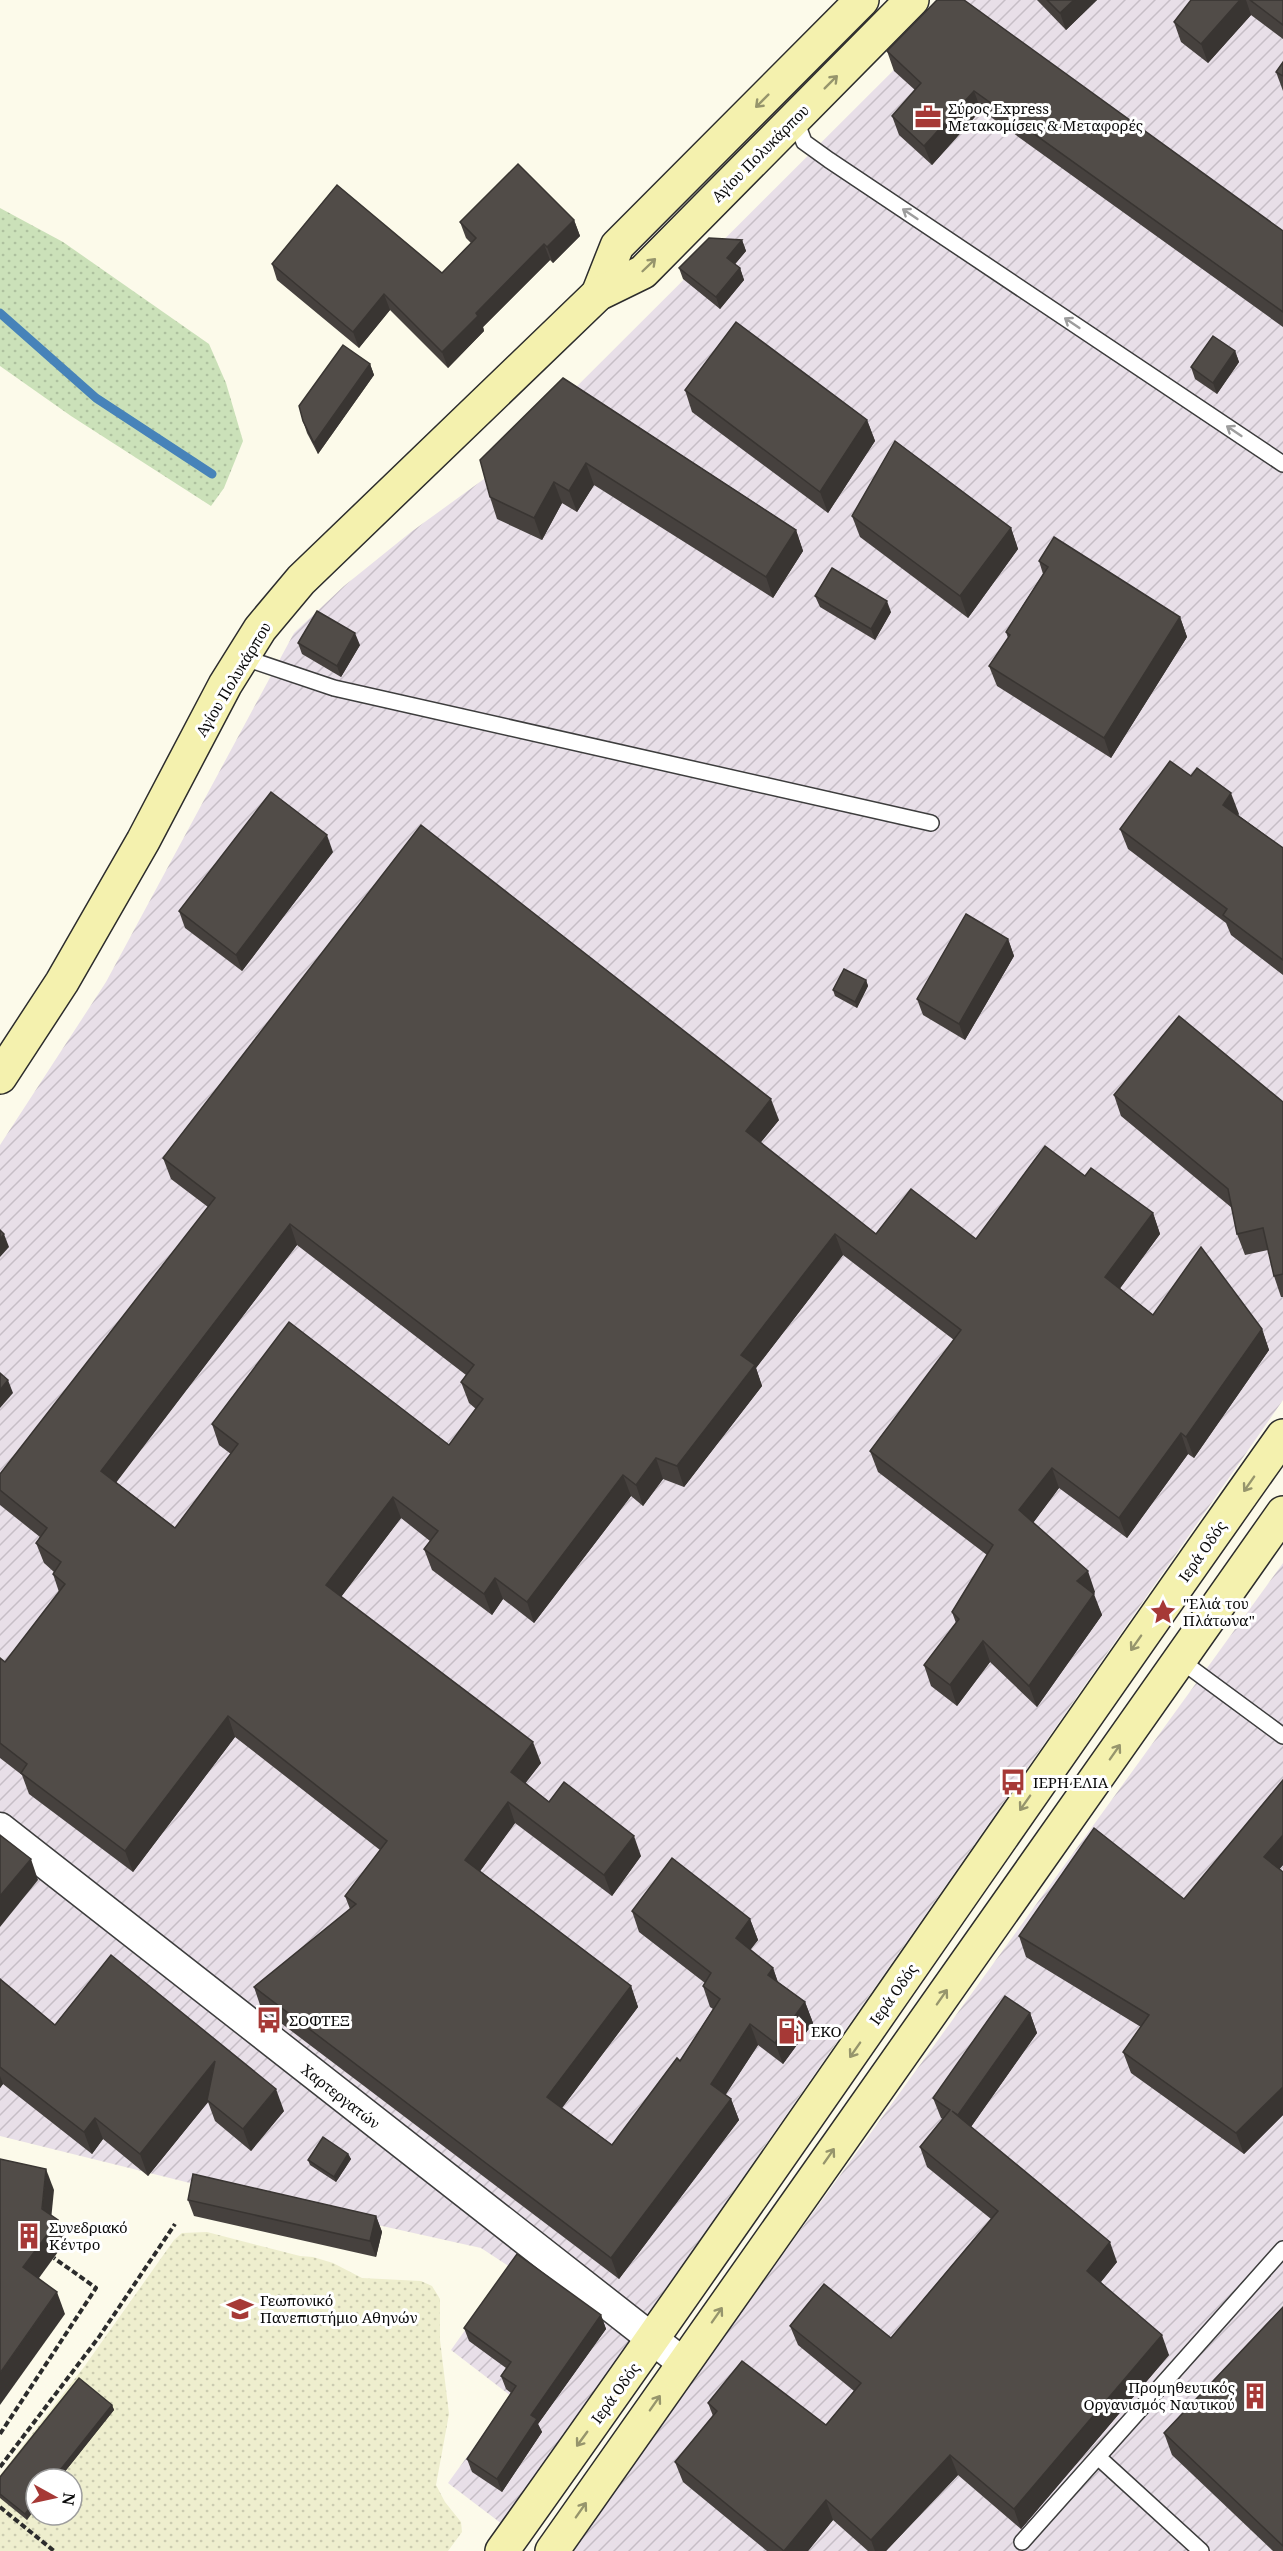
<svg xmlns="http://www.w3.org/2000/svg" width="1283" height="2551" font-family="'Noto Serif',serif">
<style>
.industrial{fill:url(#industrial-furrows)}
.farmland{fill:url(#farmland-dots);fill-rule:evenodd}
.grass{fill:url(#grass-dots)}
.lines{fill:none;stroke-linecap:round;stroke-linejoin:round}
.stream{stroke:#4783b9;stroke-width:9}
.lane-casing{stroke:#3d3d3d;stroke-width:18}
.street-casing{stroke:#3d3d3d;stroke-width:33}
.secondary-casing{stroke:#2c2c2c;stroke-width:36}
.path{stroke:#2c2c2c;stroke-width:4;stroke-dasharray:6 3;stroke-linecap:butt}
.lane{stroke:#fff;stroke-width:15}
.street{stroke:#fff;stroke-width:30}
.secondary{stroke:#f4f1ae;stroke-width:33}
.wall{fill:#46413e;fill-rule:evenodd}
.shaded-wall{fill:#393532}
.building{fill:#514c48;stroke:#393532;stroke-width:1.5;fill-rule:evenodd}
.oneway{stroke:#96956c}
.oneway2{stroke:#9d9d9d}
.labels{text-anchor:middle;dominant-baseline:central;stroke-width:6;stroke-linejoin:round;paint-order:stroke}
.poi-label{font-size:15px;fill:#0a0a0a;stroke:#fff;text-anchor:start}
.street-label{font-size:15px;fill:#0a0a0a;stroke:#fff}
</style>
<defs>
<pattern id="industrial-furrows" width="10" height="10" patternUnits="userSpaceOnUse" patternTransform="scale(1.5)"><rect width="10" height="10" fill="#e8dfe8"/><path d="M-1 1l2-2M0 10L10 0M9 11l2-2" fill="none" stroke="#c6bec6"/></pattern>
<pattern id="farmland-dots" width="8" height="8" patternUnits="userSpaceOnUse" patternTransform="scale(1.5)"><rect width="8" height="8" fill="#eeeece"/><path d="M2 2h.1M6 6h.1" fill="none" stroke="#cbcbb0" stroke-width="1.8" stroke-linecap="round"/></pattern>
<pattern id="grass-dots" width="8" height="8" patternUnits="userSpaceOnUse" patternTransform="scale(1.5)"><rect width="8" height="8" fill="#cbe1b9"/><path d="M2 2h.1M6 6h.1" fill="none" stroke="#adc09e" stroke-width="1.8" stroke-linecap="round"/></pattern>
</defs>
<rect width="100%" height="100%" fill="#fcfaea"/>
<!-- industrial -->
<g class="industrial">
<polygon points="964,0 1283,0 1283,1400 502,2524 448,2483 511,2396 451,2350 510,2267 481,2248 194,2184 0,2136 0,1145 106,982 294,633 344,586 411,532 484,479"/>
<polygon points="1283,1563 1283,2551 573,2551 674,2405"/>
</g>
<!-- farmland -->
<path class="farmland" d="M207 2232 300 2256 313 2257 333 2263 362 2278 421 2281 432 2286 440 2299V2340L449 2414 436 2485 445 2502 461 2522 462 2532 448 2551H0V2475L84 2367 174 2240 182 2233ZM36 2479H72V2515H36Z"/>
<!-- grass -->
<polygon class="grass" points="0,208 63,242 209,344 226,383 243,441 224,488 211,506 71,416 0,366"/>
<g class="lines">
<!-- stream -->
<polyline class="stream" points="0,313 96,398 212,474"/>
<!-- lane casing -->
<g class="lane-casing">
<g id="lane">
<polyline points="795,118 804,142 829,160 1283,464"/>
<polyline points="242,657 334,688 931,823"/>
<polyline points="1180,1660 1283,1736"/>
<polyline points="1098,2457 1201,2551"/>
<polyline points="1022,2542 1283,2249"/>
</g>
</g>
<!-- street casing -->
<g class="street-casing">
<polyline id="street" points="0,1828 683,2363"/>
</g>
<!-- secondary casing -->
<g class="secondary-casing">
<g id="secondary">
<polyline points="598,294 617,246 862,0"/>
<polyline points="0,1077 62,982 143,841 225,685 260,629 301,580 598,294 643,272 912,0"/>
<path d="M502 2551C766 2182 1020 1806 1283 1436"/>
<polyline points="552,2551 1283,1513"/>
</g>
</g>
<!-- path -->
<g class="path">
<polyline points="0,2434 96,2288 54,2258"/>
<polyline points="0,2467 99,2337 175,2224"/>
<polyline points="0,2507 54,2551"/>
</g>
<!-- lane -->
<use href="#lane" class="lane"/>
<!-- street -->
<use href="#street" class="street"/>
<!-- secondary -->
<use href="#secondary" class="secondary"/>
</g>
<!-- wall -->
<g class="wall">
<polygon points="1037,0 1097,0 1066,30"/>
<polygon points="1190,0 1283,0 1283,39 1251,15 1208,63 1181,42 1174,22 1191,1"/>
<polygon points="887,51 1283,231 1283,327 981,110 932,165 899,135 892,116 915,90 894,71"/>
<polygon points="1283,62 1283,91 1276,72"/>
<polygon points="574,220 580,236 553,263 550,260 483,327 484,331 448,368 390,310 359,348 277,280 272,264 442,273 471,243 466,238 460,222"/>
<polygon points="742,240 746,251 735,264 740,268 744,280 720,309 683,279 679,268"/>
<polygon points="1235,351 1239,362 1217,394 1195,379 1191,367"/>
<polygon points="370,364 374,375 318,454 307,433 303,421"/>
<polygon points="563,378 796,530 803,551 773,598 594,485 577,512 562,503 542,540 497,519 490,497"/>
<polygon points="685,390 867,420 875,441 828,513 692,412"/>
<polygon points="852,516 1011,528 1018,549 968,618 860,537"/>
<polygon points="1039,561 1180,617 1187,637 1111,758 997,686 989,666 1008,638 1006,632 1043,574"/>
<polygon points="815,596 891,612 875,640 820,607"/>
<polygon points="298,643 360,645 341,677 302,654"/>
<polygon points="1239,814 1238,815 1283,848 1283,975 1231,935 1226,923 1128,849 1120,829"/>
<polygon points="333,852 242,971 185,928 179,911"/>
<polygon points="1008,939 1014,956 965,1040 923,1015 917,999"/>
<polygon points="866,980 868,986 857,1008 835,996 833,990"/>
<polygon points="1114,1095 1283,1102 1283,1297 1281,1297 1274,1276 1268,1250 1245,1255 1237,1234 1232,1208 1121,1116"/>
<path d="M779 1120 760 1143 876 1234 976 1239 1085 1176 1153 1213 1160 1234 1120 1288 1153 1315 1262 1329 1269 1350 1194 1458 1188 1454 1127 1538 1059 1488 1033 1523 1095 1592 1093 1594 1102 1615 1037 1707 990 1662 957 1706 931 1686 924 1665 956 1623 952 1612 987 1555 878 1472 870 1451 954 1340 843 1255 756 1368 762 1386 684 1487 663 1479 643 1506 631 1496 534 1623 503 1599 492 1615 432 1570 424 1549 430 1541 401 1518 341 1597 541 1763 525 1783 549 1802 641 1856 612 1896 515 1823 480 1871 631 1986 638 2007 562 2108 612 2145 680 2061 713 2009 710 2007 703 1986 705 1983 639 1932 632 1911 750 1919 758 1940 750 1950 773 1968 778 1982 805 2002 813 2023 783 2064 758 2045 725 2095 731 2099 739 2120 619 2279 261 2008 254 1987 350 1909 345 1896 380 1850 235 1737 133 1872 29 1794 22 1775 0 1758V1658L5 1662 59 1592 53 1574 54 1572 44 1563 36 1543 40 1537 0 1505V1474L208 1207 171 1179 163 1158ZM297 1245 466 1375 461 1382 469 1403 476 1409 449 1445 212 1424 219 1445 231 1454 175 1528 116 1482Z"/>
<polygon points="1283,1780 1283,1865 1279,1869 1283,1872 1283,2115 1244,2154 1131,2073 1123,2052 1141,2027 1026,1957 1019,1936 1184,1899"/>
<polygon points="0,1979 55,2025 284,2111 251,2151 215,2121 208,2102 148,2176 103,2139 92,2154 3,2084 0,2088"/>
<polygon points="1030,2013 1037,2033 971,2127 1117,2262 1101,2282 1169,2355 1021,2529 958,2475 886,2551 868,2551 833,2520 808,2551 767,2551 683,2482 675,2462 713,2416 708,2403 826,2425 854,2391 798,2345 790,2326 891,2338 991,2219 927,2167 920,2147 943,2119 941,2118 933,2098"/>
<polygon points="348,2154 351,2159 336,2182 310,2165 308,2160"/>
<polygon points="188,2200 376,2216 382,2232 376,2257 194,2216"/>
<polygon points="1283,2307 1283,2551 1273,2551 1172,2455 1164,2433"/>
<polygon points="601,2315 606,2329 538,2424 542,2432 502,2492 472,2472 467,2459 511,2393 506,2389 501,2376 506,2368 469,2341 464,2328"/>
<polygon points="112,2405 114,2410 59,2479 36,2479 27,2520 0,2498 0,2477"/>
</g>
<!-- shaded-wall -->
<g class="shaded-wall">
<polygon points="1074,0 1097,0 1066,30 1060,13"/>
<polygon points="1240,0 1246,0 1251,15 1208,63 1201,44"/>
<polygon points="974,91 981,110 932,165 924,146"/>
<polygon points="574,220 580,236 553,263 547,247"/>
<polygon points="742,240 746,251 731,269 727,258"/>
<polygon points="544,244 550,260 483,327 484,331 448,368 442,352 476,313"/>
<polygon points="740,268 744,280 720,309 716,297"/>
<polygon points="384,294 390,310 359,348 353,332"/>
<polygon points="1235,351 1239,362 1217,394 1213,383"/>
<polygon points="370,364 374,375 318,454 314,443"/>
<polygon points="867,420 875,441 828,513 820,492"/>
<polygon points="586,463 594,485 577,512 569,491"/>
<polygon points="554,482 562,503 542,540 534,518"/>
<polygon points="1011,528 1018,549 968,618 960,596"/>
<polygon points="796,530 803,551 773,598 766,577"/>
<polygon points="887,601 891,612 875,640 871,629"/>
<polygon points="1180,617 1187,637 1111,758 1104,738"/>
<polygon points="355,633 360,645 341,677 337,666"/>
<polygon points="1231,793 1239,814 1231,825 1223,805"/>
<polygon points="327,835 333,852 242,971 236,955"/>
<polygon points="1008,939 1014,956 965,1040 959,1024"/>
<polygon points="866,980 868,986 857,1008 855,1002"/>
<polygon points="771,1099 779,1120 753,1152 746,1131"/>
<polygon points="1153,1213 1160,1234 1113,1298 1105,1277"/>
<polygon points="290,1224 297,1245 109,1492 101,1471"/>
<polygon points="4,1234 9,1247 0,1257 0,1239"/>
<polygon points="835,1234 843,1255 756,1368 762,1386 684,1487 677,1466 741,1355"/>
<polygon points="1262,1329 1269,1350 1194,1458 1186,1437"/>
<polygon points="8,1380 13,1393 0,1408 0,1390"/>
<polygon points="1181,1433 1188,1454 1127,1538 1119,1518"/>
<polygon points="656,1458 663,1479 643,1506 636,1485"/>
<polygon points="1052,1468 1059,1488 1027,1531 1019,1510"/>
<polygon points="623,1475 631,1496 534,1623 527,1602"/>
<polygon points="393,1497 401,1518 334,1606 326,1585"/>
<polygon points="1088,1571 1095,1592 1085,1602 1077,1581"/>
<polygon points="495,1578 503,1599 492,1615 484,1594"/>
<polygon points="1094,1594 1102,1615 1037,1707 1029,1686"/>
<polygon points="983,1641 990,1662 957,1706 950,1685"/>
<polygon points="228,1716 235,1737 133,1872 125,1851"/>
<polygon points="533,1742 541,1763 518,1793 511,1772"/>
<polygon points="508,1802 515,1823 473,1881 465,1860"/>
<polygon points="1283,1835 1283,1865 1272,1878 1264,1857"/>
<polygon points="634,1836 641,1856 612,1896 604,1875"/>
<polygon points="31,1859 38,1880 0,1927 0,1896"/>
<polygon points="750,1919 758,1940 743,1959 736,1938"/>
<polygon points="773,1968 780,1989 768,1975"/>
<polygon points="631,1986 638,2007 555,2117 547,2097"/>
<polygon points="805,2002 813,2023 783,2064 775,2043"/>
<polygon points="1030,2013 1037,2033 965,2135 958,2115"/>
<polygon points="750,2024 758,2045 719,2105 711,2084"/>
<polygon points="215,2061 207,2100 208,2102 148,2176 140,2154"/>
<polygon points="0,2076 3,2084 0,2088"/>
<polygon points="1283,2087 1283,2115 1244,2154 1236,2133"/>
<polygon points="276,2089 284,2111 251,2151 243,2129"/>
<polygon points="731,2099 739,2120 619,2279 611,2258"/>
<polygon points="95,2118 103,2139 92,2154 84,2132"/>
<polygon points="348,2154 351,2159 336,2182 334,2177"/>
<polygon points="46,2169 54,2190 50,2230 42,2209"/>
<polygon points="376,2216 382,2232 376,2257 370,2241"/>
<polygon points="58,2220 66,2241 31,2289 23,2267"/>
<polygon points="1110,2242 1117,2262 1094,2290 1087,2271"/>
<polygon points="57,2292 65,2314 0,2405 0,2373"/>
<polygon points="601,2315 606,2329 538,2424 542,2432 502,2492 497,2479 531,2415"/>
<polygon points="1162,2335 1169,2355 1021,2529 1014,2509"/>
<polygon points="112,2405 114,2410 59,2479 53,2479"/>
<polygon points="950,2455 958,2475 886,2551 875,2551 871,2540"/>
<polygon points="36,2500 36,2508 27,2520 25,2514"/>
<polygon points="826,2500 833,2520 808,2551 784,2551"/>
</g>
<!-- building -->
<g class="building">
<polygon points="937,0 964,0 1283,231 1283,312 974,91 924,146 892,116 921,83 887,51"/>
<polygon points="1047,0 1074,0 1060,13"/>
<polygon points="1191,0 1240,0 1201,44 1174,22"/>
<polygon points="1250,0 1283,0 1283,25"/>
<polygon points="1283,62 1283,76 1276,72"/>
<polygon points="518,164 574,220 547,247 544,244 476,313 478,316 442,352 384,294 353,332 272,264 337,185 442,273 476,238 460,222"/>
<polygon points="709,238 742,240 727,258 740,268 716,297 679,268"/>
<polygon points="736,322 867,420 820,492 685,390"/>
<polygon points="1213,336 1235,351 1213,383 1191,367"/>
<polygon points="343,345 370,364 314,443 303,421 299,406"/>
<polygon points="563,378 796,530 766,577 586,463 569,491 554,482 534,518 490,497 480,460"/>
<polygon points="895,441 1011,528 960,596 852,516"/>
<polygon points="1054,537 1180,617 1104,738 989,666 1010,635 1006,632 1048,567 1039,561"/>
<polygon points="832,568 887,601 871,629 815,596"/>
<polygon points="317,611 355,633 337,666 298,643"/>
<polygon points="1170,761 1191,776 1197,768 1231,793 1223,805 1283,848 1283,960 1223,915 1227,909 1120,829"/>
<polygon points="271,792 327,835 236,955 179,911"/>
<path d="M421 825 771 1099 746 1131 876 1234 911 1189 976 1239 1045 1146 1085 1176 1091 1168 1153 1213 1105 1277 1153 1315 1201 1247 1262 1329 1186 1437 1181 1433 1119 1518 1052 1468 1019 1510 1088 1571 1077 1581 1094 1594 1029 1686 983 1641 950 1685 924 1665 959 1619 952 1612 993 1545 870 1451 961 1330 835 1234 741 1355 755 1365 677 1466 656 1458 636 1485 623 1475 527 1602 495 1578 484 1594 424 1549 438 1531 393 1497 326 1585 533 1742 511 1772 549 1802 564 1782 634 1836 604 1875 508 1802 465 1860 631 1986 547 2097 612 2145 677 2058 680 2061 720 1999 703 1986 711 1973 632 1911 672 1858 750 1919 736 1938 773 1968 768 1975 805 2002 775 2043 750 2024 711 2084 731 2099 611 2258 254 1987 356 1904 345 1896 387 1841 228 1716 125 1851 21 1773 27 1764 0 1743V1658L5 1662 65 1584 53 1574 61 1562 36 1543 47 1528 0 1490V1474L215 1198 163 1158ZM290 1224 474 1365 461 1382 483 1399 449 1445 289 1322 212 1424 238 1444 175 1528 101 1471Z"/>
<polygon points="966,914 1008,939 959,1024 917,999"/>
<polygon points="844,969 866,980 855,1002 833,990"/>
<polygon points="1179,1016 1283,1102 1283,1274 1274,1276 1263,1228 1237,1234 1228,1189 1114,1095"/>
<polygon points="0,1230 4,1234 0,1239"/>
<polygon points="0,1373 8,1380 0,1390"/>
<polygon points="1283,1780 1283,1835 1264,1857 1283,1872 1283,2087 1236,2133 1123,2052 1149,2015 1019,1936 1094,1828 1184,1899"/>
<polygon points="0,1835 31,1859 0,1896"/>
<polygon points="111,1955 276,2089 243,2129 207,2100 215,2061 140,2154 95,2118 84,2132 0,2067 0,1979 55,2025"/>
<polygon points="1005,1996 1030,2013 958,2115 952,2111 1110,2242 1087,2271 1162,2335 1014,2509 950,2455 871,2540 826,2500 784,2551 675,2462 717,2411 708,2403 742,2361 826,2425 861,2383 790,2326 824,2284 891,2338 998,2211 920,2147 950,2110 933,2098"/>
<polygon points="323,2137 348,2154 334,2177 308,2160"/>
<polygon points="0,2159 46,2169 42,2209 58,2220 23,2267 57,2292 0,2373"/>
<polygon points="193,2174 376,2216 370,2241 188,2200"/>
<polygon points="517,2254 601,2315 531,2415 537,2419 497,2479 467,2459 516,2386 501,2376 511,2362 464,2328"/>
<polygon points="1283,2307 1283,2546 1164,2433"/>
<polygon points="79,2378 112,2405 53,2479 36,2479 36,2500 25,2514 0,2494 0,2477"/>
</g>
<!-- one-way arrows -->
<defs><path id="oneway-shaft" d="M-6 0H5M1.5-3L5.5 0L1.5 3" fill="none" stroke-width="1.6" stroke-linecap="round" stroke-linejoin="round" transform="scale(1.5)"/></defs>
<g class="oneway">
<use href="#oneway-shaft" transform="translate(831 82) rotate(-45)"/>
<use href="#oneway-shaft" transform="translate(762 101) rotate(135)"/>
<use href="#oneway-shaft" transform="translate(649 265) rotate(-44)"/>
<use href="#oneway-shaft" transform="translate(1249 1484) rotate(125)"/>
<use href="#oneway-shaft" transform="translate(1136 1643) rotate(125)"/>
<use href="#oneway-shaft" transform="translate(1115 1752) rotate(-55)"/>
<use href="#oneway-shaft" transform="translate(1025 1803) rotate(125)"/>
<use href="#oneway-shaft" transform="translate(942 1997) rotate(-55)"/>
<use href="#oneway-shaft" transform="translate(855 2050) rotate(125)"/>
<use href="#oneway-shaft" transform="translate(829 2156) rotate(-55)"/>
<use href="#oneway-shaft" transform="translate(717 2315) rotate(-55)"/>
<use href="#oneway-shaft" transform="translate(655 2403) rotate(-55)"/>
<use href="#oneway-shaft" transform="translate(582 2439) rotate(126)"/>
<use href="#oneway-shaft" transform="translate(581 2510) rotate(-55)"/>
</g>
<g class="oneway2">
<use href="#oneway-shaft" transform="translate(910 214) rotate(-146)"/>
<use href="#oneway-shaft" transform="translate(1072 323) rotate(-146)"/>
<use href="#oneway-shaft" transform="translate(1234 431) rotate(-146)"/>
</g>
<!-- icons -->
<defs>
<g id="office-bare" transform="scale(2.07)"><path d="M-6-3h4V-5.5h4V-3h4V5H-6ZM-1-4.5V-3h2v-1.5ZM-6 0V1H6V0Z" fill="#a63936" stroke="#fff" stroke-width="2.5" paint-order="stroke"/></g>
<g id="sight-bare" transform="scale(2.07)"><path d="M0-6L1.8-2.2L6-1.7L2.9 1.2L3.7 5.4L0 3.3L-3.7 5.4L-2.9 1.2L-6-1.7L-1.8-2.2Z" fill="#a63936" stroke="#fff" stroke-width="2.5" paint-order="stroke"/></g>
<g id="bus-bare" transform="scale(2.07)"><path d="M-5-6H5V4H4V6H2V4H-2V6H-4V4H-5ZM-3.5-4V0h7V-4ZM-3.5 1.2v1.5H-2V1.2ZM2 1.2v1.5H3.5V1.2Z" fill="#a63936" stroke="#fff" stroke-width="2.5" paint-order="stroke"/></g>
<g id="fuel-bare" transform="scale(2.07)"><path d="M-5.5-6h7V0h2V4h1.3V-2.5L3-4.5l.8-.8L6-3V5H2.5V1h-1V6h-7ZM-4.2-4.7v3.2H.2V-4.7Z" fill="#a63936" stroke="#fff" stroke-width="2.5" paint-order="stroke"/></g>
<g id="building-bare" transform="scale(2.07)"><path d="M-4-6H4V6H1V3H-1V6H-4ZM-2.5-4.3h1.7v1.8h-1.7ZM.8-4.3h1.7v1.8H.8ZM-2.5-1h1.7V.8h-1.7ZM.8-1h1.7V.8H.8Z" fill="#a63936" stroke="#fff" stroke-width="2.5" paint-order="stroke"/></g>
<g id="university-bare" transform="scale(2.07)"><path d="M0-5L7-2L0 1L-7-2ZM-4 1L0 2.5L4 1V4Q0 6-4 4Z" fill="#a63936" stroke="#fff" stroke-width="2.5" paint-order="stroke"/></g>
</defs>
<g fill-rule="evenodd">
<use href="#office-bare" x="928" y="117"/>
<use href="#sight-bare" x="1163" y="1612"/>
<use href="#bus-bare" x="1013" y="1782"/>
<use href="#bus-bare" x="269" y="2020"/>
<use href="#fuel-bare" x="791" y="2031"/>
<use href="#building-bare" x="29" y="2236"/>
<use href="#university-bare" x="240" y="2309"/>
<use href="#building-bare" x="1255" y="2396"/>
</g>
<g class="labels">
<!-- poi labels -->
<g class="poi-label">
<text x="948" y="108">Σύρος Express<tspan x="948" dy="17">Μετακομίσεις &amp; Μεταφορές</tspan></text>
<text x="1183" y="1603">"Ελιά του<tspan x="1183" dy="17">Πλάτωνα"</tspan></text>
<text x="1033" y="1782">ΙΕΡΗ ΕΛΙΑ</text>
<text x="289" y="2020">ΣΟΦΤΕΞ</text>
<text x="811" y="2031">EKO</text>
<text x="49" y="2227">Συνεδριακό<tspan x="49" dy="17">Κέντρο</tspan></text>
<text x="260" y="2300">Γεωπονικό<tspan x="260" dy="17">Πανεπιστήμιο Αθηνών</tspan></text>
<text x="1235" y="2387" text-anchor="end">Προμηθευτικός<tspan x="1235" dy="17">Οργανισμός Ναυτικού</tspan></text>
</g>
<!-- street labels -->
<g class="street-label">
<text transform="translate(760 153) rotate(-45)">Αγίου Πολυκάρπου</text>
<text transform="translate(233 679) rotate(-59)">Αγίου Πολυκάρπου</text>
<text transform="translate(1202 1551) rotate(-55)">Ιερά Οδός</text>
<text transform="translate(893 1994) rotate(-55)">Ιερά Οδός</text>
<text transform="translate(341 2096) rotate(38)">Χαρτεργατών</text>
<text transform="translate(615 2393) rotate(-54)">Ιερά Οδός</text>
</g>
</g>
<!-- north arrow -->
<g transform="translate(54 2497) rotate(98)"><circle r="28" fill="#ffffff" stroke="#9d9d9d" stroke-width="1.5"/>
<path d="M0-4.5L10 22L0 15L-10 22Z" fill="#a63936"/>
<text y="-9" font-size="16" font-weight="bold" text-anchor="middle" fill="#0a0a0a">N</text>
</g>
</svg>
